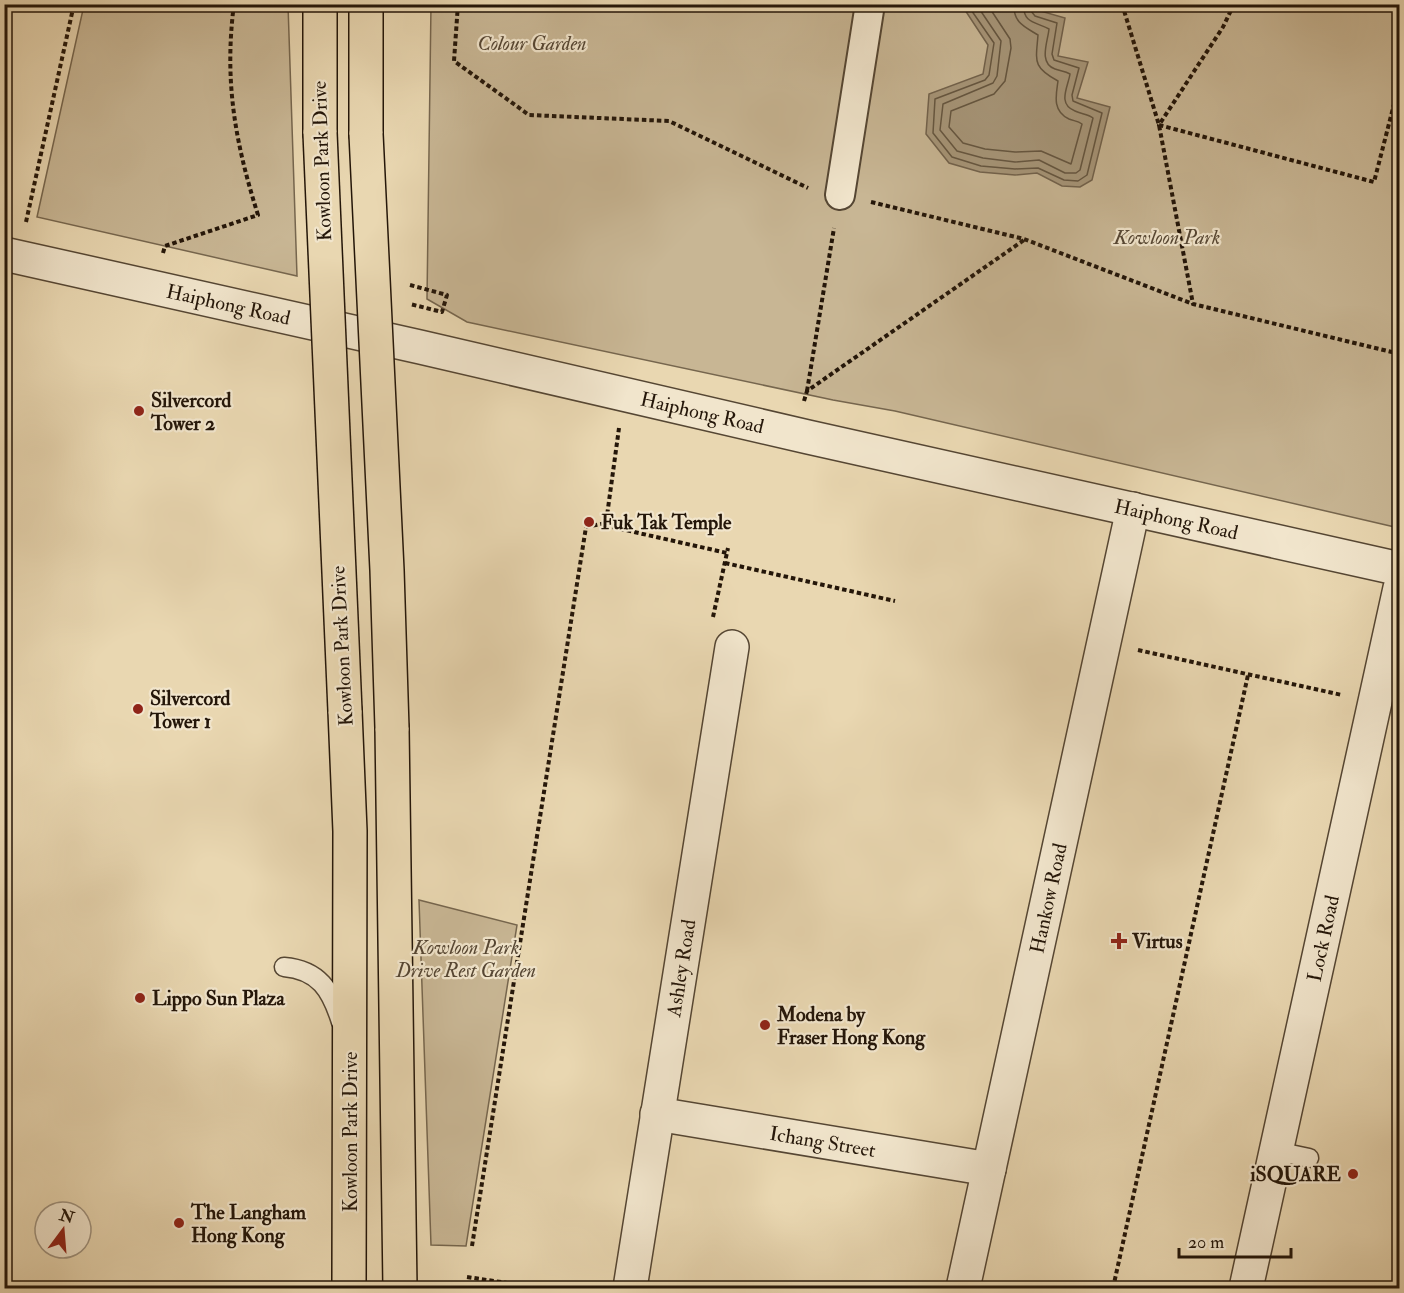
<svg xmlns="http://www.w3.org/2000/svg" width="1404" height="1293" font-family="'IM FELL Double Pica',serif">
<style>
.green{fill:#c8b694;stroke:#76664e;stroke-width:1.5}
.water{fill:#a69578;stroke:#72624c;stroke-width:1.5}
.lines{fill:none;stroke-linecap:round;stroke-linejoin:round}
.shore{stroke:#655640;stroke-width:1.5}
.service-casing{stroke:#554633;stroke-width:21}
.pedestrian-casing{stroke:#554633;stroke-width:32}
.minor-casing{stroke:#554633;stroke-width:36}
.tertiary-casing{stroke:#554633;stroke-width:36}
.primary-casing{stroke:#241609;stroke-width:36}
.path{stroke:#241609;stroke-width:4;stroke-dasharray:4.5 3;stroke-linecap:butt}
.service{stroke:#f1e5cc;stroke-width:18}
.pedestrian{stroke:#f1e5cc;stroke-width:28}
.minor{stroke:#f1e5cc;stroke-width:33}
.tertiary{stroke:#f1e5cc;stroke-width:33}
.primary{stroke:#e9d7b1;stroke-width:33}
.primary-bridge-casing{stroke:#241609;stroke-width:36;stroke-linecap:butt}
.primary-bridge{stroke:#e9d7b1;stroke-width:33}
.poi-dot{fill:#8f2418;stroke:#f1e5cc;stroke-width:2}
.labels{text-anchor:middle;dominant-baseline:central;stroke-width:4.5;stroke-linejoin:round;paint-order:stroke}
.park-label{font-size:20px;font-style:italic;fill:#554633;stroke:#f1e5cc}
.street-label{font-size:20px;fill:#241609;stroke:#f1e5cc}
.poi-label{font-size:20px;font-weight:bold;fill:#241609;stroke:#f1e5cc;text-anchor:start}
</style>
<rect width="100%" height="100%" fill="#e9d7b1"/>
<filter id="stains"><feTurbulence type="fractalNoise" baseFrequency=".00333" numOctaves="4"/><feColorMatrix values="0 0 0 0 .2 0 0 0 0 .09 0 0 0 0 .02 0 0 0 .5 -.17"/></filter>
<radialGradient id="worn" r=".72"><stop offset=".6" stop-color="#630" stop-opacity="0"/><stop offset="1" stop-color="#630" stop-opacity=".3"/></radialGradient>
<!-- green -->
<g class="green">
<polygon points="84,5 288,5 297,276 37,217"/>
<polygon points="431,5 1399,5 1399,528 895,411 833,400 467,322 427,299"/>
<polygon points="419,900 517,925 466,1246 431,1245"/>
</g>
<!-- water -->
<polygon class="water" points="961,4 1038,5 1037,10 1065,18 1058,56 1088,62 1077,98 1110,107 1092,180 1080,187 1062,186 1037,173 1015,175 980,172 949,163 926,134 929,94 983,74 988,45"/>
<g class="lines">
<!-- shore -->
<g class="shore">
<polyline points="967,4 994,43 989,75 985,80 935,99 933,133 952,157 981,166 1015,169 1038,168 1064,180 1078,181 1087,175 1102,113 1073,101 1072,95 1079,68 1054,60 1052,54 1057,23 1035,16 1031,11 1031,4"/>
<path d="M976 4 1001 41 997 76 993 83 943 104 940 130 957 151 983 158 1015 162 1039 160 1065 173H1076L1080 170 1093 118C1088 114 1081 114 1075 111 1057 104 1068 87 1070 74 1065 71 1060 71 1055 69 1038 63 1048 41 1049 29 1036 22 1022 23 1024 4"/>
<path d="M987 4 1010 39 1011 48 1005 81 994 94 951 111 949 127 963 143 985 149 1015 152 1041 151 1071 164 1082 124C1078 121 1074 121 1069 119 1052 111 1056 95 1058 81 1032 67 1036 61 1038 35 1025 27 1013 23 1014 4"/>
</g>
<!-- service casing -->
<g class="service-casing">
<g id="service">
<path d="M284 967C319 970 331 990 341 1022"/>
<polyline points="1276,1151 1309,1158"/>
</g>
</g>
<!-- pedestrian casing -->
<g class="pedestrian-casing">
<polyline id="pedestrian" points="840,195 870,4"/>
</g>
<!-- minor casing -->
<g class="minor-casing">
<g id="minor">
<path id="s1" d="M657 1114 989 1169"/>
<path id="s2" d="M630 1288 732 647"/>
<path id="s3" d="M963 1288 1133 509"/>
<path id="s4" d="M1246 1288 1400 588"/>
</g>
</g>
<!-- tertiary casing -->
<g class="tertiary-casing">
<g id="tertiary">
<path id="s5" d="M4 254 420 347 808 437 1400 569"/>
</g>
</g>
<!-- primary casing -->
<g class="primary-casing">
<g id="primary">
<polyline points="366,4 366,134"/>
<polyline points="320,133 320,4"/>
<polyline points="345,711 350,831 349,1288"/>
<polyline points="392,728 400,1288"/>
</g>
</g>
<!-- path -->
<g class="path">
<polyline points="458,4 454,61 529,115 669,121 808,188"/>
<polyline points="1122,4 1159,125 1193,304 1400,354"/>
<polyline points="1234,4 1223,27 1159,125 1374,182 1400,81"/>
<polyline points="871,202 1024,239 1193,304"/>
<polyline points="26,222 74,4"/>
<path d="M163 253 165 246 258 215C235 142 224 81 234 4"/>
<polyline points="410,285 447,295 442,312 410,304"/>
<polyline points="807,391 834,228"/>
<polyline points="804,401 807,391 1024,240"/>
<polyline points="606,523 612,527 727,553"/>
<polyline points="725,563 895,601"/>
<polyline points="713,617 728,548"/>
<polyline points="1138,650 1342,695"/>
<polyline points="472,1246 586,527 606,523 619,428"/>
<polyline points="467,1277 541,1288"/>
<polyline points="1113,1288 1248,675"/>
</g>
<!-- service -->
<use href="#service" class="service"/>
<!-- pedestrian -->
<use href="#pedestrian" class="pedestrian"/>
<!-- minor -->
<use href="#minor" class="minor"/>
<!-- tertiary -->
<use href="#tertiary" class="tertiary"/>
<!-- primary -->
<use href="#primary" class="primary"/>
<!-- primary-bridge casing -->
<g class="primary-bridge-casing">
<g id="primary-bridge">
<polyline points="320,133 345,711"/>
<polyline points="366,134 387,570 392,728"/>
</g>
</g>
<!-- primary-bridge -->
<use href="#primary-bridge" class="primary-bridge"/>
</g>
<!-- markers -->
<g class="poi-dot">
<circle cx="139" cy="411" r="6"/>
<circle cx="589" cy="522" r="6"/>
<circle cx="138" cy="709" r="6"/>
<path d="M1116 932h6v6h6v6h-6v6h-6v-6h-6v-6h6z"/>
<circle cx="140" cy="998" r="6"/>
<circle cx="765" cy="1025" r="6"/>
<circle cx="1353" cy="1174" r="6"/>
<circle cx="179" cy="1223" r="6"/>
</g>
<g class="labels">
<!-- park labels -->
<g class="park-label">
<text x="532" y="43">Colour Garden</text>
<text x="1167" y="237">Kowloon Park</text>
<text x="466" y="947">Kowloon Park<tspan x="466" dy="23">Drive Rest Garden</tspan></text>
</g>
<!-- street labels -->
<g class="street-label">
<text transform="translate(322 161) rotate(-92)">Kowloon Park Drive</text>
<text stroke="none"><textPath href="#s5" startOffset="230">Haiphong Road</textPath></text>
<text stroke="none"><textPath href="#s5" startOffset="716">Haiphong Road</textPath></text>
<text stroke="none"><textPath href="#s5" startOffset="1202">Haiphong Road</textPath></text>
<text transform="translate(342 646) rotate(-93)">Kowloon Park Drive</text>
<text stroke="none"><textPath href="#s3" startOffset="399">Hankow Road</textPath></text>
<text stroke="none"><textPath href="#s4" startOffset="358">Lock Road</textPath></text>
<text stroke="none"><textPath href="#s2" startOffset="324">Ashley Road</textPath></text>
<text transform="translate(350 1132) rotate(-90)">Kowloon Park Drive</text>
<text stroke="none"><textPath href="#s1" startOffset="168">Ichang Street</textPath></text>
</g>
<!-- poi labels -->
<g class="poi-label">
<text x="151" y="400">Silvercord<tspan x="151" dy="23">Tower 2</tspan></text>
<text x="601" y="522">Fuk Tak Temple</text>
<text x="150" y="698">Silvercord<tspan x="150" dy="23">Tower 1</tspan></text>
<text x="1132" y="941">Virtus</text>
<text x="152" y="998">Lippo Sun Plaza</text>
<text x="777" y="1014">Modena by<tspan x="777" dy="23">Fraser Hong Kong</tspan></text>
<text x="1341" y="1174" text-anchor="end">iSQUARE</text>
<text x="191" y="1212">The Langham<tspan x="191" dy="23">Hong Kong</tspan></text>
</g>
</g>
<!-- margin -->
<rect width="1404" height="1293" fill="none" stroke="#e9d7b1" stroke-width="24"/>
<rect x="6" y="6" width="1392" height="1281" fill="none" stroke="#241609" stroke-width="3"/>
<rect x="12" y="12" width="1380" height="1269" fill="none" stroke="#241609" stroke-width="1.5"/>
<!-- north arrow -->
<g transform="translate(63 1230) rotate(16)"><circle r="28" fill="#f1e5cc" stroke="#9f927e" stroke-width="1.5"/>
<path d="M0-4.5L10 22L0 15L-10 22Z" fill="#8f2418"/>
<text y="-9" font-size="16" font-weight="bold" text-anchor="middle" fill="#241609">N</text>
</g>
<!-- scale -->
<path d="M1179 1248v9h112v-9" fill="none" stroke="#241609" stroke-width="3"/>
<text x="1188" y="1248" font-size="18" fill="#241609" stroke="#f1e5cc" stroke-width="4.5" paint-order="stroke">20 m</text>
<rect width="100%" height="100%" filter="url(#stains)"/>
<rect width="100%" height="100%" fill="url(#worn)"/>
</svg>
